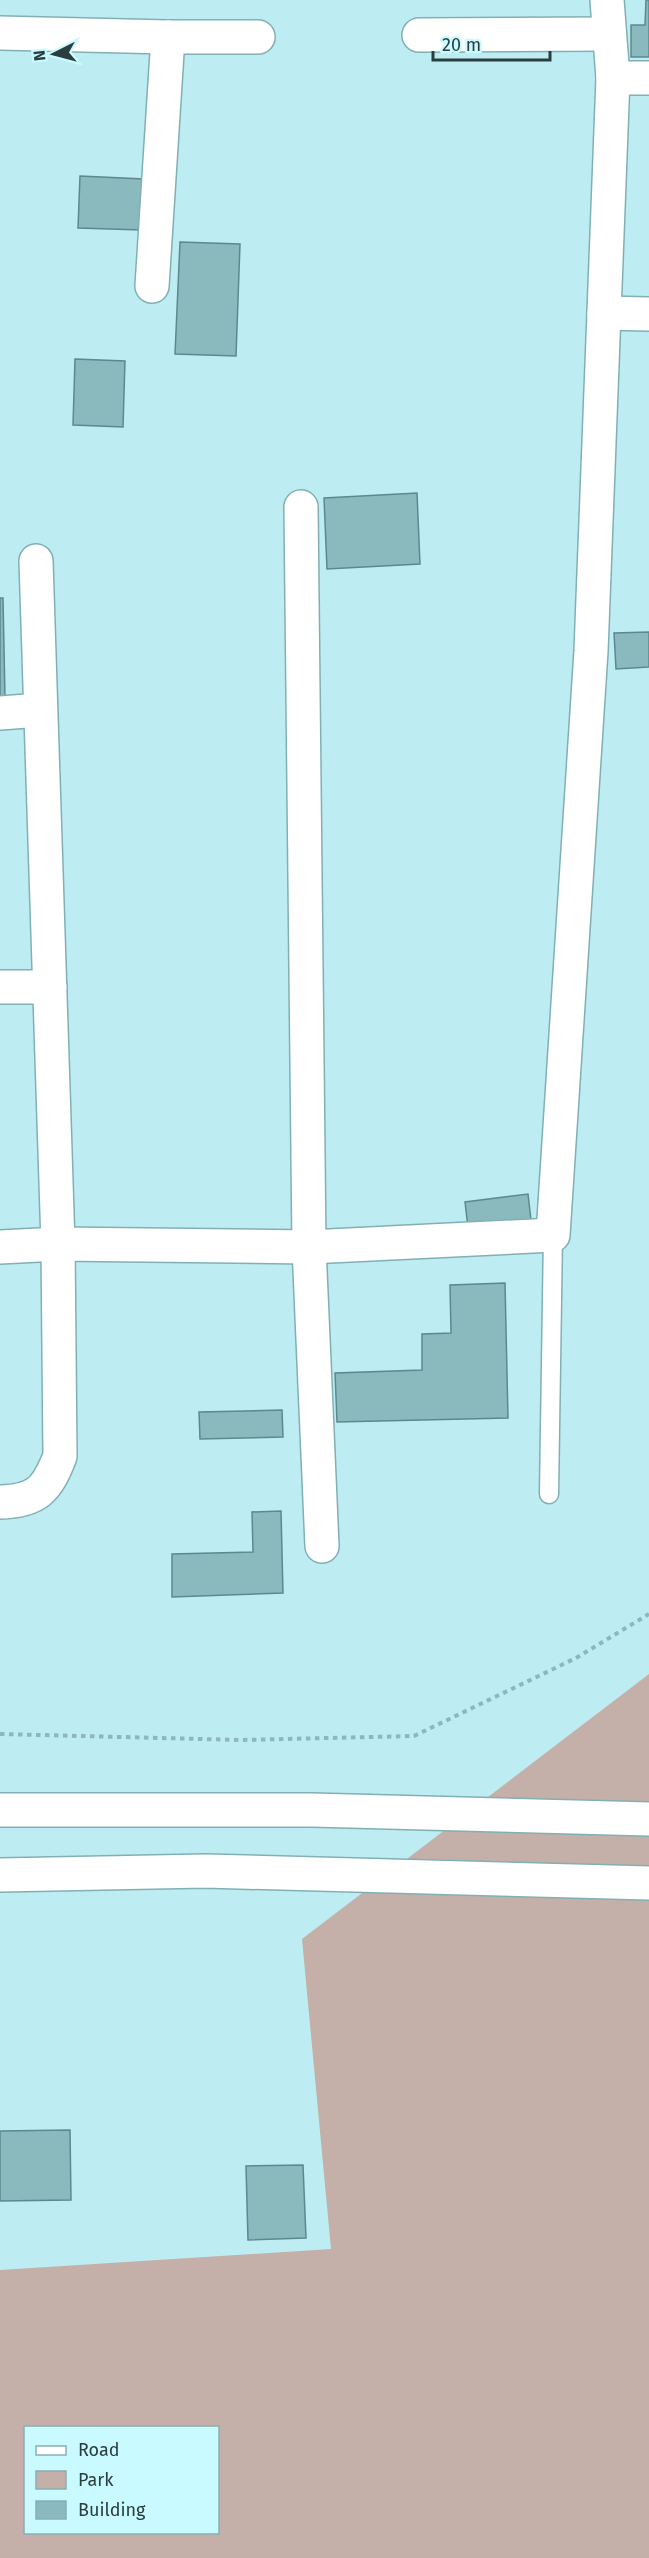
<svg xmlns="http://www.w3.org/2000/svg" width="649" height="2558" font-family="'Fira Sans',sans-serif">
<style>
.green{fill:#c5afa9;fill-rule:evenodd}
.building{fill:#8ab9be;stroke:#5c898e;stroke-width:1.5}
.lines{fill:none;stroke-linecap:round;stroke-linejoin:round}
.service-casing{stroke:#81b0b4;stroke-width:21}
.minor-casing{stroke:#81b0b4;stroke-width:36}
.secondary-casing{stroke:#81b0b4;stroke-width:36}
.path{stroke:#8fb6ba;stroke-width:4;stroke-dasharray:4.5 4.5;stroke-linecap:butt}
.service{stroke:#fff;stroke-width:18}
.minor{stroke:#fff;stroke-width:33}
.secondary{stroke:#fff;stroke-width:33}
</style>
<rect width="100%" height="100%" fill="#bdedf2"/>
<!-- green -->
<path class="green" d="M649 1674V2558H0V2270L331 2249 302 1939ZM26 2428H218V2532H26Z"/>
<!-- building -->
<g class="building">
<polygon points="646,0 649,0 649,57 631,57 631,25 645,25"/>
<polygon points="80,176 144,179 141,230 78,228"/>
<polygon points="180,242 240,244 236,356 175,354"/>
<polygon points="75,359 125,361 123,427 73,425"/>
<polygon points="417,493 420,564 327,569 324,498"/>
<polygon points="0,598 3,598 5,698 0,698"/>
<polygon points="649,632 649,667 616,669 614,633"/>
<polygon points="528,1194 531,1220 468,1228 465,1202"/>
<polygon points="505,1283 508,1418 337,1422 335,1373 422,1370 422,1334 451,1333 450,1285"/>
<polygon points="282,1410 283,1437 200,1439 199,1412"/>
<polygon points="281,1511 283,1593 172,1597 172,1554 253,1552 252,1512"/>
<polygon points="70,2130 71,2200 0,2201 0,2131"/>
<polygon points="303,2165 306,2238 248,2240 246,2166"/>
</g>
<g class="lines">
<!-- service casing -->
<g class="service-casing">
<polyline id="service" points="549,1494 553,1235"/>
</g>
<!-- minor casing -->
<g class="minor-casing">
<g id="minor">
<polyline points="0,33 168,37 258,37"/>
<polyline points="419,35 609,34"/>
<polyline points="613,78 649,78"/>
<polyline points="152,286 168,37"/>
<polyline points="604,313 649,314"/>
<polyline points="301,507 309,1247 322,1546"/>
<polyline points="0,713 40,710"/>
<polyline points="0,987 50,987"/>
<polyline points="0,1247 58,1244 309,1247 553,1235 591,651 613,78 607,0"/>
<path d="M0 1502C37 1501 47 1490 60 1456L58 1244 36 561"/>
</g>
</g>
<!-- secondary casing -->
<g class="secondary-casing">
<g id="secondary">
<polyline points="0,1810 312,1810 649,1819"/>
<polyline points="0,1875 205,1871 649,1883"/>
</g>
</g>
<!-- path -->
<polyline class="path" points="0,1734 242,1740 414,1736 576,1658 649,1614"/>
<!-- service -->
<use href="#service" class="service"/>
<!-- minor -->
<use href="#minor" class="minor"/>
<!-- secondary -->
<use href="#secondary" class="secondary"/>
</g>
<!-- legend -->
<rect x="24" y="2426" width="195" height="108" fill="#c9faff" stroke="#89afb3" stroke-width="1.5"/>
<rect x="36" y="2446" width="30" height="9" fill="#ffffff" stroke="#89afb3" stroke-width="1.5"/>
<text x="78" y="2456" font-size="18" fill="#2a3e40">Road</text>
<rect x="36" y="2471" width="30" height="18" fill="#c5afa9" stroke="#89afb3" stroke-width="1.5"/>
<text x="78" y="2486" font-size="18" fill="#2a3e40">Park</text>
<rect x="36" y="2501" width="30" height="18" fill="#8ab9be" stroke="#89afb3" stroke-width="1.5"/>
<text x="78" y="2516" font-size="18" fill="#2a3e40">Building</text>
<!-- north arrow -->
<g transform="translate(54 54) rotate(264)" stroke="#c9faff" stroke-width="4.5" paint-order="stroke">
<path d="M0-4.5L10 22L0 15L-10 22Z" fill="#2a3e40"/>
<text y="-9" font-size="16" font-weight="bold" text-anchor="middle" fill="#2a3e40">N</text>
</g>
<!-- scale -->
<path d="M433 51v9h117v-9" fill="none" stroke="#2a3e40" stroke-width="3"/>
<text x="442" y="51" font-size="18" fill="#2a3e40" stroke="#c9faff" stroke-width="4.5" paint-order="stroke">20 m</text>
</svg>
